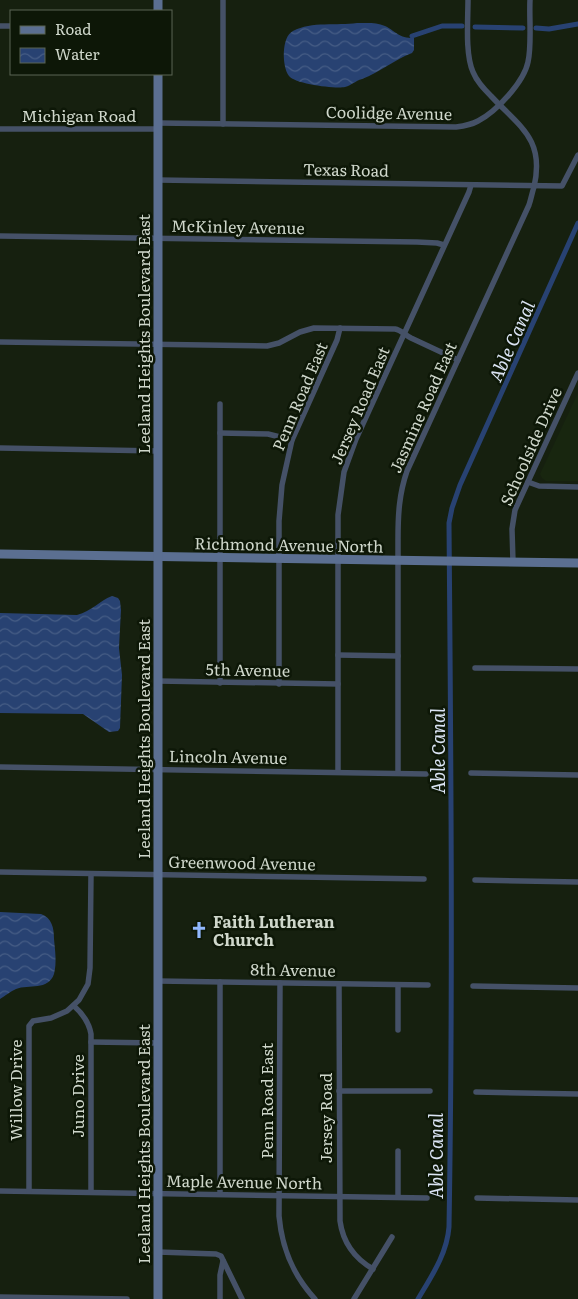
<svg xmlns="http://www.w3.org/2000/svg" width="578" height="1299" font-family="Literata,serif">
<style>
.built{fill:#18260f}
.water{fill:url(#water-waves)}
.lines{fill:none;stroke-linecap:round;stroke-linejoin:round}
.canal{stroke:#284272;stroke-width:5}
.street{stroke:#455167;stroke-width:5.5}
.secondary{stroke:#5b6f91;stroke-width:9}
.labels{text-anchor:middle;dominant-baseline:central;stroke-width:5;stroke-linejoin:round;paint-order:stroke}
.street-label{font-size:16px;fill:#cfd7cb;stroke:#0d1707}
.poi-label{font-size:16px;font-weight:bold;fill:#cfd7cb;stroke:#0d1707;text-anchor:start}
.water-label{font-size:18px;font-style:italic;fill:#dbe4f4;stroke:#0d1707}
</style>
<defs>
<pattern id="water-waves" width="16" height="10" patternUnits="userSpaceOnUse" patternTransform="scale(1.25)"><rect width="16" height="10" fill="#284272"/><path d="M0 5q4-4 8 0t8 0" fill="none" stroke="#465d85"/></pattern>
</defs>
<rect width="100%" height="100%" fill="#16200f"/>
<!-- built -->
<polygon class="built" points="578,393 578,481 546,481 542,478 540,474"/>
<!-- water -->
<g class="water">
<path d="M357 23C367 23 376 22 385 26 397 32 398 38 414 38V50L412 53C394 60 380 72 362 79 355 81 352 85 345 87 335 89 295 84 289 76 282 67 281 37 293 31 312 21 337 26 357 23Z"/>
<path d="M112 596 118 598 120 601 121 610 119 648 122 675 120 728 118 731 109 732 83 714 0 713V613L77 615C92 611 99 601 112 596Z"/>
<path d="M0 912 41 914C52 918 54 928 54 939 55 950 57 963 54 974 48 991 29 984 16 989 11 991 5 996 0 999Z"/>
</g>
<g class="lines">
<!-- canal -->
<g class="canal">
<polyline points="475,27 523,28"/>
<polyline points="536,28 549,29 578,24"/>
<polyline points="412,36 442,26 462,26"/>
<path d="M418 1299C431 1277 447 1254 449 1227 453 993 451 758 449 523L452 508 460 485 578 223"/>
</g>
<!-- street -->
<g class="street">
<polyline points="0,26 11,26"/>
<path d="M158 123 456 127C464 126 471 125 478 121 496 112 524 82 528 62 532 45 529 18 530 0"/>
<polyline points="223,124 223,0"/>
<polyline points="0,129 158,129"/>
<polyline points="158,180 562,186 578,155"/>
<polyline points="0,236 417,242 437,243 444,245"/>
<path d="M0 342 267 346 279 343 300 332 314 328 395 329C401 330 405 335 411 338L458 360"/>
<polyline points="220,404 220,683"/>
<polyline points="220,433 268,434 292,440"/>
<polyline points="0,448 158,451"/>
<polyline points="528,482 539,486 578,487"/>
<polyline points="513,562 512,529 515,510 578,373"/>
<polyline points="338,655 398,656"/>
<polyline points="475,668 578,669"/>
<polyline points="158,681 338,684"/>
<polyline points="279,684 279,521 282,485 292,440 337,340 340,328"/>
<polyline points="0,767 426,774"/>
<polyline points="338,771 338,515 344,472 356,439 469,192 471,185"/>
<path d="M398 773V539C398 515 399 494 407 471L529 205C531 199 532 193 534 187 545 139 520 127 491 96 484 89 477 82 473 72 465 54 468 20 468 0"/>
<polyline points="471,773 578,775"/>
<polyline points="0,872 424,879"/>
<polyline points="475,880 578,882"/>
<polyline points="158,981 428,985"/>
<polyline points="220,982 220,1194"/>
<path d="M280 983 279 1216C282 1249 293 1275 315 1299"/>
<path d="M339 984 340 1221C343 1243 354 1258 373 1269"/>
<polyline points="398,985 398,1030"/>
<polyline points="473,986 578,988"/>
<path d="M74 1006C83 1014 89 1022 91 1034V1192"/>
<polyline points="91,1042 158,1043"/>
<polyline points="339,1091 430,1091"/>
<polyline points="476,1092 578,1094"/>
<polyline points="398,1151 398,1197"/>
<polyline points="0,1191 427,1198"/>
<polyline points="29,1191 29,1026 33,1021 51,1018 67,1011 79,1000 88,984 90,968 91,874"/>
<polyline points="477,1198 578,1200"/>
<polyline points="158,1252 216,1254 221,1256 242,1299"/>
<polyline points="0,1297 127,1299"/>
<polyline points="220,1299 220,1275 223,1261"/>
<polyline points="354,1299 392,1237"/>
</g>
<!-- secondary -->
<g class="secondary">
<polyline points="158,11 158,0"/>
<polyline points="0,554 578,563"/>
<polyline points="158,1299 158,74"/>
</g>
</g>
<!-- icons -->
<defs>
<g id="church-bare" transform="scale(1.35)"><path d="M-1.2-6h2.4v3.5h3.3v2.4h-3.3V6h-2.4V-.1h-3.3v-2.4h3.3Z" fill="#91b8fd" stroke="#0d1707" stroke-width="2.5" paint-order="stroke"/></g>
</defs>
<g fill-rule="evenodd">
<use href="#church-bare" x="199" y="930"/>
</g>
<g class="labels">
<!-- street labels -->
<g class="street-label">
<text transform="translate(389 112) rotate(1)">Coolidge Avenue</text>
<text x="79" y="115">Michigan Road</text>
<text transform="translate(346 169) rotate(1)">Texas Road</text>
<text transform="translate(238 226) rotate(1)">McKinley Avenue</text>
<text transform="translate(143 334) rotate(-90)">Leeland Heights Boulevard East</text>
<text transform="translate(299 396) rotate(-67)">Penn Road East</text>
<text transform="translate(359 405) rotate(-67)">Jersey Road East</text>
<text transform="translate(422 407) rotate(-66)">Jasmine Road East</text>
<text transform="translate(530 446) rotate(-66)">Schoolside Drive</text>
<text transform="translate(289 544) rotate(1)">Richmond Avenue North</text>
<text transform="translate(248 669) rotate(1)">5th Avenue</text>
<text transform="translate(143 739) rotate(-90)">Leeland Heights Boulevard East</text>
<text transform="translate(228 756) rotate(1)">Lincoln Avenue</text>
<text transform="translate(242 862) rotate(1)">Greenwood Avenue</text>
<text transform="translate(293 969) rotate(1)">8th Avenue</text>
<text transform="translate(15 1090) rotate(-90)">Willow Drive</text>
<text transform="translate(77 1096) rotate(-90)">Juno Drive</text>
<text transform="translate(266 1101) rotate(-90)">Penn Road East</text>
<text transform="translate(325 1118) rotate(-90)">Jersey Road</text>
<text transform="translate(143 1144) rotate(-90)">Leeland Heights Boulevard East</text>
<text transform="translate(244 1181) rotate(1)">Maple Avenue North</text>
</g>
<!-- poi labels -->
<g class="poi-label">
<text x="213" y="921">Faith Lutheran<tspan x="213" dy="18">Church</tspan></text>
</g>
<!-- water labels -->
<g class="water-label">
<text transform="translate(511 341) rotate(-66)">Able Canal</text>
<text transform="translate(437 751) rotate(-90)">Able Canal</text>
<text transform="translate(435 1156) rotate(-90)">Able Canal</text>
</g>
</g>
<!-- legend -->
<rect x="10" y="10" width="162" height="65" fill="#0d1707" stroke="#5b6455"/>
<rect x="20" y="26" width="25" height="8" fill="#5b6f91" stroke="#5b6455"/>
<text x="55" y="35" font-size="15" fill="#cfd7cb">Road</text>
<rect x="20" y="48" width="25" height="15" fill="url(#water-waves)" stroke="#5b6455"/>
<text x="55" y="60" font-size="15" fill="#cfd7cb">Water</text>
</svg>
